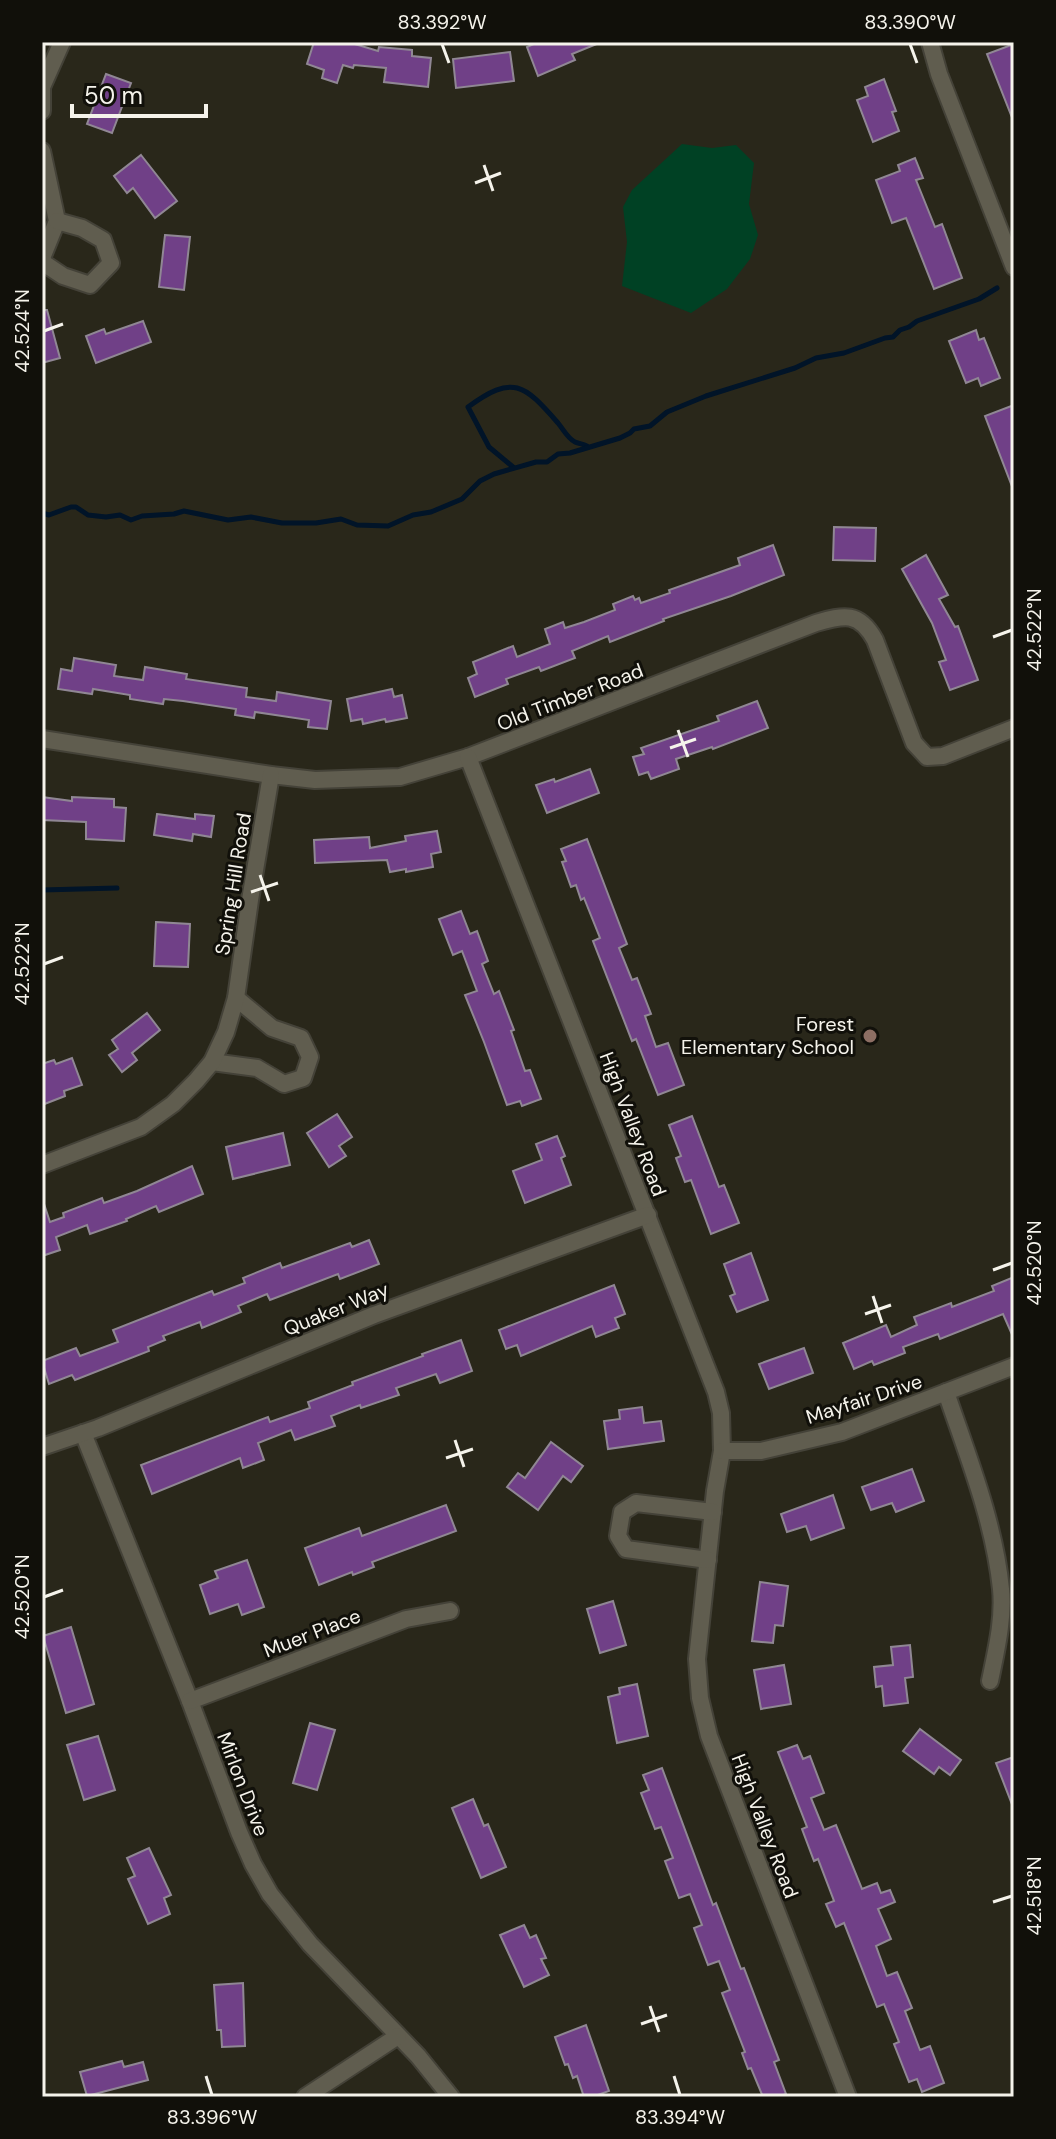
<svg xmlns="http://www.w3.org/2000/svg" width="1056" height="2139" font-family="'DM Sans',sans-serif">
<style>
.green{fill:#004124}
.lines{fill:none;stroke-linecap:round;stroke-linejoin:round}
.stream{stroke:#011428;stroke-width:5}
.building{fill:#704087;stroke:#908794;stroke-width:2}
.street-casing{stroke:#444238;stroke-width:20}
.street{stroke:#605d4f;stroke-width:16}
.ticks{fill:none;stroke:#f5f3eb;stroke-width:3}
.education-dot{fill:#8d6e63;stroke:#11100a;stroke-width:3}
.labels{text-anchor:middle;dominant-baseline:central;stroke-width:6;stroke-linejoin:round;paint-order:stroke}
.street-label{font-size:20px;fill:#f5f3eb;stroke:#11100a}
.poi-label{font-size:20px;fill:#f5f3eb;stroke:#11100a;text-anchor:end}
.neatline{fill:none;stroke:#f5f3eb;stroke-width:3}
.ticks-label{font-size:20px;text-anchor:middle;fill:#f5f3eb}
</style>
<rect width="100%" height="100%" fill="#29271a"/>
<!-- green -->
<polygon class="green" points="682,144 712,148 736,145 754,163 749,204 758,235 750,259 727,289 691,313 622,286 627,242 623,207 632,190"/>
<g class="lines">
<!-- stream -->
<g class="stream">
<path d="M513 467 489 447 468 407C513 374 524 384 558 423 563 429 568 439 575 442 579 444 584 444 587 446"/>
<polyline points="42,513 49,515 71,507 76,507 88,515 106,517 120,515 131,520 142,516 174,514 184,511 228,520 251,517 282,523 316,523 341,519 357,525 388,526 413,515 431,512 462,499 480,481 494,474 536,462 547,462 558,454 570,453 620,438 630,433 634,429 650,426 667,412 706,396 795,368 816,358 844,353 885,338 893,337 900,330 909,327 917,321 979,299 997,288"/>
<polyline points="42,890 117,888"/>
</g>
</g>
<!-- building -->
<g class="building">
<polygon points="314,42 348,42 378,51 379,47 412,50 412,56 431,58 428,87 384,82 386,68 354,65 353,68 343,65 337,83 322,78 324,70 307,64"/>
<polygon points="538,42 599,42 599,43 572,54 575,60 538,76 527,47"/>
<polygon points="1014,44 1014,120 1013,120 987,54"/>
<polygon points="510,52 514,81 456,88 453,59"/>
<polygon points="106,74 131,83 112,133 87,124"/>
<polygon points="884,79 896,111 892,112 899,131 873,142 857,100 868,96 865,87"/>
<polygon points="141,155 177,201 155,218 133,188 127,193 114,176"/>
<polygon points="915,158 923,178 916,180 935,227 942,224 962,278 934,289 906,218 892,223 876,180 900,171 898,165"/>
<polygon points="165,235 190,237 184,290 159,287"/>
<polygon points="42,310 47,310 60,358 42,363"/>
<polygon points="143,321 151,342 96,363 86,336 104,329 106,334"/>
<polygon points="976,330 979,340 984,338 1000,378 981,386 978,378 966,383 949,341"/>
<polygon points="1014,405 1014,489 1013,489 985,416"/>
<polygon points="834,527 876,528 875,561 833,560"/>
<polygon points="773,545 784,575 731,596 663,619 664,621 610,642 608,636 572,651 575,658 541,671 539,667 506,679 508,684 475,697 468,678 477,674 473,662 513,646 517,657 550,644 545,629 563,622 565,628 584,622 615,610 613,604 633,596 635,600 639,598 641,603 670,593 669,590 740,565 738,558"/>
<polygon points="926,555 948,595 939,599 955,627 958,626 978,680 950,690 939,662 946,660 932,623 902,569"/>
<polygon points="74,658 116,665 114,676 143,680 145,667 187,674 186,679 247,688 246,697 276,701 277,692 331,701 327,729 308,727 309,720 255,712 254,718 235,715 236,709 183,701 164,699 163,704 130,699 130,695 93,689 92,694 58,689 61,669 72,671"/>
<polygon points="392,689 394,697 402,695 407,718 386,722 385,719 363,724 362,719 351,721 347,699"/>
<polygon points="757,701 768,728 713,749 712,747 676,759 679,769 651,779 648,772 639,775 633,757 644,754 641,748 719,721 717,716"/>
<polygon points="590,769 599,793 547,813 536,785 554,779 555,782"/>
<polygon points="42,797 72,801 72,797 114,799 114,807 126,808 124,841 86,839 86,822 42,820"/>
<polygon points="157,814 195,819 195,814 214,816 211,837 193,834 192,841 154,835"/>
<polygon points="437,831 441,852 431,854 433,867 406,872 406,869 390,872 387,860 315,863 314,840 369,837 370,848 406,841 405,836"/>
<polygon points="587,839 627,944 619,948 632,980 637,978 651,1014 645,1016 656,1047 668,1043 684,1085 658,1095 636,1039 632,1041 593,941 600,938 584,898 581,900 576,885 571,887 562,862 566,861 561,849"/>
<polygon points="461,911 470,934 477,931 488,961 482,964 494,994 499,991 514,1030 511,1031 525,1071 530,1070 541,1099 522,1106 520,1101 507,1105 484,1042 465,995 477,991 462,951 453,955 439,919"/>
<polygon points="156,922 190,924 188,967 154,966"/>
<polygon points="147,1013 160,1030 132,1053 137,1060 122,1072 109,1055 118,1049 112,1040"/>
<polygon points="72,1058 82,1085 64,1091 65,1096 42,1105 42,1064 54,1060 56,1064"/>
<polygon points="337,1114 352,1137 339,1146 346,1156 329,1167 307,1133"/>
<polygon points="692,1116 719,1187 724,1185 739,1223 711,1234 691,1180 685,1182 676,1158 681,1156 669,1125"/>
<polygon points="283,1133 290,1165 233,1179 226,1147"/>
<polygon points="557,1136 565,1156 561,1158 571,1185 525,1203 513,1171 542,1160 536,1144"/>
<polygon points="192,1166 203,1194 159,1212 156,1206 126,1219 127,1221 90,1234 87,1225 56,1237 60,1250 42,1256 42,1205 44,1204 50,1222 64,1217 63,1213 102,1198 104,1203 137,1191"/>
<polygon points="369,1240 379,1264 340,1279 338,1274 270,1300 267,1294 238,1306 241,1312 202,1328 200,1322 163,1336 165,1340 148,1347 149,1351 75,1380 72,1375 49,1384 42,1361 76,1348 80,1356 118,1342 113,1330 212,1291 214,1295 245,1283 243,1278 280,1263 282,1268 350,1243 352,1247"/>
<polygon points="751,1253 768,1300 737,1312 730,1296 735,1294 724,1264"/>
<polygon points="1014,1277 1014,1339 1003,1314 940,1339 938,1334 903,1347 905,1353 874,1365 872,1361 854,1369 843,1343 886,1325 891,1337 917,1325 914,1317 951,1303 952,1307 994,1291 992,1286"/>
<polygon points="614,1285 625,1314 615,1318 619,1328 596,1337 592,1326 521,1356 517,1345 506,1349 499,1330"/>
<polygon points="461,1340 472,1371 440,1383 436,1374 396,1388 399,1395 361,1408 360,1405 331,1416 335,1426 295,1440 291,1430 258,1443 264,1460 243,1468 240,1458 152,1494 141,1465 268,1417 270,1422 310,1408 308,1402 353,1385 352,1382 423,1356 422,1354"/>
<polygon points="804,1348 813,1373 769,1389 759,1364"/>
<polygon points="642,1407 644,1423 661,1421 664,1441 608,1449 604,1421 620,1419 619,1410"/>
<polygon points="551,1442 583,1466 571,1482 563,1476 538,1510 507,1487 518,1473 525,1478"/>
<polygon points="912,1469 924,1501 896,1512 892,1503 871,1510 862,1487"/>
<polygon points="833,1495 844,1528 811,1540 806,1526 787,1532 781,1514"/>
<polygon points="446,1505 456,1531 372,1562 374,1567 353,1575 352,1572 319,1585 305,1548 359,1528 362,1536"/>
<polygon points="247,1560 264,1607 242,1615 238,1604 210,1614 200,1585 218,1578 215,1571"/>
<polygon points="760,1582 788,1586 783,1626 775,1625 773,1643 752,1641"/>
<polygon points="613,1601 626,1645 600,1653 587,1609"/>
<polygon points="71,1627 94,1704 66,1713 43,1636"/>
<polygon points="910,1645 913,1677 905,1678 908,1703 884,1706 882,1686 876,1687 874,1667 893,1665 891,1647"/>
<polygon points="784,1665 791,1704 761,1709 754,1670"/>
<polygon points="637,1684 648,1736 617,1743 608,1697 620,1694 619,1688"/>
<polygon points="310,1723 335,1730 317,1790 293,1783"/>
<polygon points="920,1729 961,1760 950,1775 939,1767 934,1774 903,1751"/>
<polygon points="98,1736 115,1790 84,1800 67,1745"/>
<polygon points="797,1745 803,1759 810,1756 824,1793 811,1798 824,1830 836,1825 862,1889 877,1883 881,1893 890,1890 895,1902 878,1909 891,1939 876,1946 887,1976 897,1972 912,2008 905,2011 920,2050 930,2046 944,2083 922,2092 917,2079 909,2082 894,2044 899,2042 884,2004 877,2007 844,1923 836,1927 826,1904 834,1901 818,1859 814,1861 802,1829 807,1827 778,1752"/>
<polygon points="1014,1757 1014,1807 1013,1807 996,1763"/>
<polygon points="662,1768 713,1905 716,1903 741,1969 744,1968 779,2060 774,2062 786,2094 778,2097 763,2097 751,2068 748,2069 742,2053 745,2052 722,1993 730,1990 719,1961 708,1965 694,1928 702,1925 690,1894 679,1898 665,1861 673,1858 661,1827 655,1829 641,1793 649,1790 643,1775"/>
<polygon points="473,1799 484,1826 488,1824 506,1867 481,1878 452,1808"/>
<polygon points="149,1848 171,1895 164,1898 170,1914 148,1924 128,1879 135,1876 127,1858"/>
<polygon points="524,1925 530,1938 536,1935 546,1958 541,1959 549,1975 524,1987 500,1935"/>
<polygon points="243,1983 245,2046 222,2047 221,2030 217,2030 214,1985"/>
<polygon points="586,2025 609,2091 592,2097 584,2097 577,2076 573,2078 568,2064 565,2065 555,2037"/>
<polygon points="122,2061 124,2067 143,2062 148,2080 87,2096 80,2072"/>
</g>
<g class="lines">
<!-- street casing -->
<g class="street-casing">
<g id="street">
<polyline points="930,42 939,74 1014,267"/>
<polyline points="42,111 42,87 62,42"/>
<polyline points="42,151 57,221 42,258"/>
<polyline points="42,262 63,276 90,285 111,263 103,240 82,228 57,221"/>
<path d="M42 739 271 775 315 780 400 777 468 757 816 623C844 615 859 611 875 640L914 743 927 757 943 756 1014 728"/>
<polyline points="468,757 716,1392 721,1413 722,1451 715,1491 697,1659 700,1698 709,1736 848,2097"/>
<polyline points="212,1062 257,1068 284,1084 303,1078 310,1057 301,1038 272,1028 236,998"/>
<polyline points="42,1165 141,1127 173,1104 196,1081 212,1062 226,1032 236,998 250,900 271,775"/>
<path d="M946 1392C968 1457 994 1521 1001 1589 1004 1619 996 1651 990 1681"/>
<polyline points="83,1433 190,1701 239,1832 253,1864 270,1894 310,1944 418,2056 451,2097"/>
<polyline points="42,1447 98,1428 374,1315 648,1215"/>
<polyline points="722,1451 761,1451 842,1432 1014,1366"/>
<polyline points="708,1560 626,1549 618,1536 622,1512 636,1503 713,1512"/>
<polyline points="190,1701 406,1619 450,1611"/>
<polyline points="305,2097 398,2036"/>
</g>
</g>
<!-- street -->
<use href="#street" class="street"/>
</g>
<!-- ticks -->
<path class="ticks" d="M442 44 449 63M910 44 917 63M484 165 493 191M475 183 501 173M44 331 63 324M993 637 1012 630M678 730 688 757M670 748 696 739M260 875 269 901M251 892 278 883M44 964 63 957M993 1270 1012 1263M873 1296 882 1323M865 1314 891 1305M455 1440 464 1467M446 1458 473 1449M44 1597 63 1590M993 1902 1012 1896M650 2006 659 2032M641 2024 667 2015M206 2076 212 2095M674 2076 680 2095"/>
<!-- markers -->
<circle class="education-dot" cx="870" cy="1036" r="8"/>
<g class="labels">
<!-- street labels -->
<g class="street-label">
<text transform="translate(570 697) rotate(-21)">Old Timber Road</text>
<text transform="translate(233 884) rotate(-81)">Spring Hill Road</text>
<text transform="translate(633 1124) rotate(69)">High Valley Road</text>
<text transform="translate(336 1309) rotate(-22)">Quaker Way</text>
<text transform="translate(864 1399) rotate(-18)">Mayfair Drive</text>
<text transform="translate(312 1633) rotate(-21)">Muer Place</text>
<text transform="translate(243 1784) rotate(69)">Mirlon Drive</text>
<text transform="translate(765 1826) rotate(69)">High Valley Road</text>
</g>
<!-- poi labels -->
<g class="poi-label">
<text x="854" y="1024">Forest<tspan x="854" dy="23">Elementary School</tspan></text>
</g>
</g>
<!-- border -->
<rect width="1056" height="2139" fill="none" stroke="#11100a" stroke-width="88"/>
<!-- scale -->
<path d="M72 104v12h134v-12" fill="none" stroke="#f5f3eb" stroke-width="4"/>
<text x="84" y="104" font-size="24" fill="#f5f3eb" stroke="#11100a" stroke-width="6" paint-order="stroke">50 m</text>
<rect x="44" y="44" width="968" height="2051" class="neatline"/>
<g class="ticks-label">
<text x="442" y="29">83.392°W</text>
<text x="910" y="29">83.390°W</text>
<text transform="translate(22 331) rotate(-90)" y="7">42.524°N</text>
<text transform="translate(1034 630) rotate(-90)" y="7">42.522°N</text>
<text transform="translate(22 964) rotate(-90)" y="7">42.522°N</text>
<text transform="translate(1034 1263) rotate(-90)" y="7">42.520°N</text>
<text transform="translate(22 1597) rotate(-90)" y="7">42.520°N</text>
<text transform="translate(1034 1896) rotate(-90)" y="7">42.518°N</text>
<text x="212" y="2124">83.396°W</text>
<text x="680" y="2124">83.394°W</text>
</g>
</svg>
